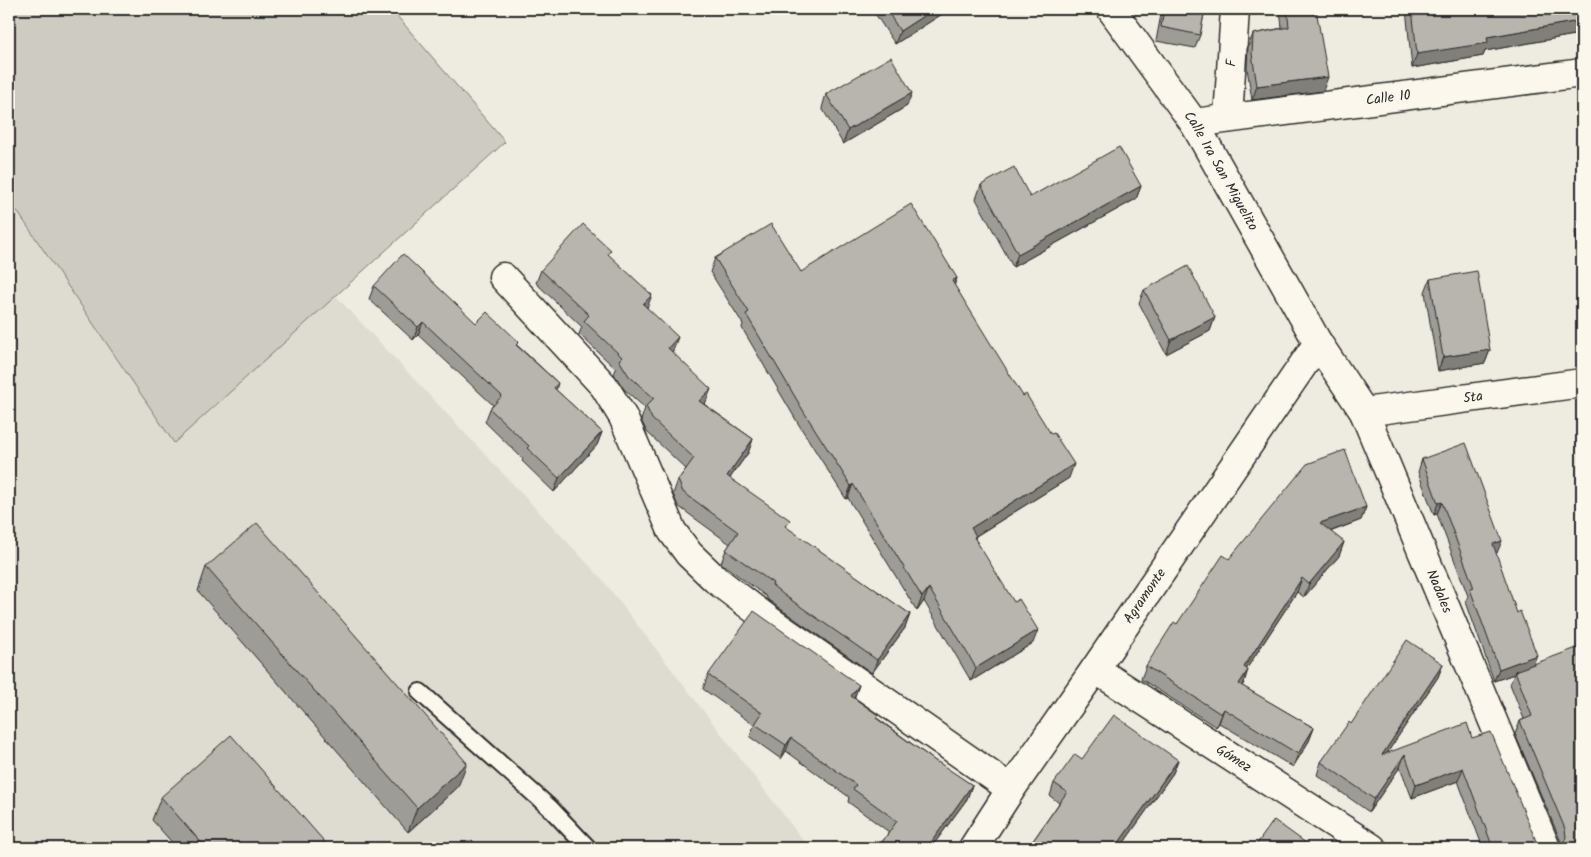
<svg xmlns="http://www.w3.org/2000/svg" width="1591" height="857" font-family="Kalam,sans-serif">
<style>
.built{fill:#dedbd1}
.green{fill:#cecbc2;stroke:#7c7b76}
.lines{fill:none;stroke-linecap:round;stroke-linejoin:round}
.service-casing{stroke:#2b2b2b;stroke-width:20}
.minor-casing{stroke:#2b2b2b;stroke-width:31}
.service{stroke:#fbf7ec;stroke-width:16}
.minor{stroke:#fbf7ec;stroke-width:28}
.wall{fill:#9e9c96;stroke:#2b2b2b}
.shaded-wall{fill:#817f7a;stroke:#2b2b2b}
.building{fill:#b8b5ae;stroke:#2b2b2b}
.labels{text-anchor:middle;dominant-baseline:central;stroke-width:5;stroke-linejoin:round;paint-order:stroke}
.street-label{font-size:14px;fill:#2b2b2b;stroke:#fbf7ec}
</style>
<rect width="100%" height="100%" fill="#eeebe0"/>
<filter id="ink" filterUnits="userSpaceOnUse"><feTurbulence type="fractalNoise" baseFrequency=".02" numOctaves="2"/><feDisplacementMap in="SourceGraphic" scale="10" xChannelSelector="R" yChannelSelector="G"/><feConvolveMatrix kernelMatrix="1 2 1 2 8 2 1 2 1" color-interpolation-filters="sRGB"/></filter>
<g filter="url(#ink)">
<!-- built -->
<polygon class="built" points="9,199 174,442 334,294 602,579 809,848 9,848"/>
<!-- green -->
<polygon class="green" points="9,9 391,9 505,142 174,443 9,199"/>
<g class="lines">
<!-- service casing -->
<g class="service-casing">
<polyline id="service" points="420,692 550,808 588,848"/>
</g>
<!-- minor casing -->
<g class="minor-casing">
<g id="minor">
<path id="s1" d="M1111 9 1194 123 1318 343 1364 412 1546 848"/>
<path id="s2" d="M1228 118 1235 9"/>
<path id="s3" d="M1194 123 1582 73"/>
<polyline points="503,277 604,386 623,417 672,531 689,554 715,579 770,621 1011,789"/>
<path id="s4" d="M1364 412 1582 383"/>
<path id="s5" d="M1095 669 1372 848"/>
<path id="s6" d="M973 848 1011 789 1095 669 1318 343"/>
</g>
</g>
<!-- service -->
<use href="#service" class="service"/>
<!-- minor -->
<use href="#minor" class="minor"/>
</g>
<!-- wall -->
<g class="wall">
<polygon points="872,9 950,9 895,44"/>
<polygon points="1162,9 1205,9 1200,35 1195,48 1156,41"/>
<polygon points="1280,9 1316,9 1323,91 1252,100 1247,68 1248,47 1253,34 1282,28"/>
<polygon points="1406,9 1582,9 1582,56 1578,56 1574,35 1485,51 1483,56 1412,68"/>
<polygon points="826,94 907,106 843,144 822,108"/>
<polygon points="981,185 1030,197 1141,186 1136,199 1013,267 976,199"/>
<polygon points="1582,214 1582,295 1575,231"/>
<polygon points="609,255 647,308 673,351 672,352 706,402 704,404 753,439 748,453 730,478 787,528 910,614 905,628 872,673 779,608 767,599 767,597 721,563 726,550 730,544 678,506 673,494 678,480 686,469 647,432 641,420 645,408 624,389 614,374 616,369 579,334 582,327 536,283 541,270"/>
<polygon points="715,258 801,272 957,278 954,285 1069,478 976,536 975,539 1033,643 971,681 924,601 917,611 848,498 846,499 799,425 742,328 743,324 710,272"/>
<polygon points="1430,279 1490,350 1485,363 1438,371 1425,292"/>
<polygon points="374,286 476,323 518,346 558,383 556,390 602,432 597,445 554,492 522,461 523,459 485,422 490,409 493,405 418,335 413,340 369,299"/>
<polygon points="1144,290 1215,317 1210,331 1166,354 1139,303"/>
<polygon points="1422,459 1497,553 1496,554 1533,664 1582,848 1561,846 1561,842 1515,734 1520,721 1524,719 1510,684 1514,674 1494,681 1466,602 1468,596 1437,514 1434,515 1418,472"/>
<polygon points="1366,507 1361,520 1330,532 1344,542 1339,556 1304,597 1297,592 1247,668 1244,683 1242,686 1314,728 1309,741 1293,767 1219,723 1216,727 1141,679 1146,666 1177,624 1229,559"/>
<polygon points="206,567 458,787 408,832 198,591"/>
<polygon points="1443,664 1438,677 1387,753 1472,738 1536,841 1541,847 1544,848 1483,848 1458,781 1412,798 1400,767 1369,812 1317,775 1321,762 1351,724"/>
<polygon points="708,675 859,685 854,698 877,718 938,763 972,785 967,799 931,848 879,848 880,845 889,832 848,802 849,797 786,751 781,759 750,737 754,725 703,689"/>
<polygon points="1082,759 1178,760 1173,773 1120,848 1028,848 1059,803 1050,796 1054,783"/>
<polygon points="161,797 330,848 177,848 152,820"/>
</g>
<!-- shaded-wall -->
<g class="shaded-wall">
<polygon points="934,9 950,9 895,44 900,31"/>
<polygon points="1579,21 1574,35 1485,51 1483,56 1412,68 1417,54 1487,37"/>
<polygon points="1582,45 1582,56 1578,56"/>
<polygon points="1328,77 1323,91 1252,100 1257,86"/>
<polygon points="912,93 907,106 843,144 848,130"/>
<polygon points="1141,186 1136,199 1013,267 1018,254"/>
<polygon points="957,278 952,292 952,281"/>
<polygon points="652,295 647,308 643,304"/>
<polygon points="1215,317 1210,331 1166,354 1171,340"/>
<polygon points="423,322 418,335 413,340 418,327"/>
<polygon points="678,337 673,351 663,361 668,348"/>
<polygon points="1490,350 1485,363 1438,371 1443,357"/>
<polygon points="711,389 706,402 694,414 699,401"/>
<polygon points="602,432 597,445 554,492 559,478"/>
<polygon points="753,439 748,453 722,489 727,476"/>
<polygon points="1074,464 1069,478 966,542 971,528"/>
<polygon points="853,484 848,498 846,499 851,486"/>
<polygon points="1442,502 1437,514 1434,515 1438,503"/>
<polygon points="1366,507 1361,520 1315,537 1320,523"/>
<polygon points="1502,541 1497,553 1488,557 1493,544"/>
<polygon points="1344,542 1339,556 1304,597 1309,584"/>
<polygon points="1302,578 1297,592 1239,680 1244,667"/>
<polygon points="929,588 924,601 917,611 922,597"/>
<polygon points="910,614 905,628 872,673 877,660"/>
<polygon points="1038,630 1033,643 971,681 976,668"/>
<polygon points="1537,655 1532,667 1515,671 1514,674 1494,681 1499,669"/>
<polygon points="1443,664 1438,677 1377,768 1382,755"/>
<polygon points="1248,670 1244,683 1234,698 1239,684"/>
<polygon points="859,685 854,699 851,696"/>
<polygon points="1224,709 1219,723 1216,727 1221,714"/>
<polygon points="1314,728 1309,741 1293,767 1298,754"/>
<polygon points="791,738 786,751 781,759 786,745"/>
<polygon points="1405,754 1400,767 1369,812 1374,799"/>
<polygon points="1178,760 1173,773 1120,848 1115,848"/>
<polygon points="467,763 458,787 408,832 417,808"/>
<polygon points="1463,768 1458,781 1412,798 1416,785"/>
<polygon points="972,785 967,799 931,848 927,848"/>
</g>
<!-- building -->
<g class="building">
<polygon points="886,9 934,9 900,31"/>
<polygon points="1164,9 1205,9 1200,35 1161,27"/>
<polygon points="1287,9 1316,9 1328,77 1257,86 1252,54 1253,34 1289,27"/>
<polygon points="1412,9 1582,9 1582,38 1579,21 1487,37 1488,43 1417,54"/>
<polygon points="891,57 912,93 848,130 826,94"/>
<polygon points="1119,147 1141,186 1018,254 981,185 1014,167 1030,197"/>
<polygon points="911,204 957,278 952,281 1023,396 1026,394 1051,434 1054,433 1074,464 971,528 976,536 974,537 1014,602 1019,599 1038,630 976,668 929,588 922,597 853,484 851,486 804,412 746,314 749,312 715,258 771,224 801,272"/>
<polygon points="583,224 611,250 608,254 652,295 643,304 678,337 668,348 711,389 699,401 753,439 727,476 790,520 785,526 910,614 877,660 784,595 772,585 773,583 726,550 738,532 683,492 678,480 694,458 652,419 646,406 654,398 629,376 619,360 622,357 584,321 589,315 541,270"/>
<polygon points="403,254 476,323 487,312 519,342 516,345 558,383 554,388 602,432 559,478 527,448 529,446 490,409 502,396 423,322 418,327 374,286"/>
<polygon points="1188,266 1215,317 1171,340 1144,290"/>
<polygon points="1477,271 1490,350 1443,357 1430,279"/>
<polygon points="1466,443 1502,541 1493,544 1517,613 1520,611 1537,655 1499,669 1470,589 1474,588 1442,502 1438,503 1422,459"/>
<polygon points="1345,450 1366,507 1320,523 1344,542 1309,584 1302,578 1244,667 1248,670 1239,684 1314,728 1298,754 1224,709 1221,714 1146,666 1174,622 1177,624 1223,555 1229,559 1307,464"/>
<polygon points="257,523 467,763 417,808 206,567"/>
<polygon points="754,611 859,685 851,696 878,715 876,718 938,763 938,762 972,785 927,848 884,848 880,845 897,821 853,789 856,785 791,738 786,745 755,724 762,713 708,675"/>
<polygon points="1407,640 1443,664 1382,755 1467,723 1472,738 1491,732 1536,841 1541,847 1544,848 1493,848 1463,768 1416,785 1405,754 1374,799 1321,762 1349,722 1351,724"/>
<polygon points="1582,646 1582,848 1558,848 1563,845 1566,837 1565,829 1520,721 1532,716 1515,671"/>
<polygon points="1114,715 1178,760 1115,848 1028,848 1067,792 1054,783 1075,754 1082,759"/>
<polygon points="231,735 330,848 206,848 161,797"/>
<polygon points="1274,820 1306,843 1303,848 1254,848"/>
<polygon points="472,840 479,848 463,848"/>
<polygon points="1021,844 1027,848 1018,848"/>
</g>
</g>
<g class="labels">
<!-- street labels -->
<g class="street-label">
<text stroke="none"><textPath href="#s2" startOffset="55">F</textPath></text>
<text stroke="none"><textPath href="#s3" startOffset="196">Calle 10</textPath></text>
<text stroke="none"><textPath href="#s1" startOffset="196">Calle 1ra San Miguelito</textPath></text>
<text stroke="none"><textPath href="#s4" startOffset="110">5ta</textPath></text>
<text stroke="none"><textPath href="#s1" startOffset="671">Nadales</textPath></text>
<text stroke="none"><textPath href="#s6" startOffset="305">Agramonte</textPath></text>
<text stroke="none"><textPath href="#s5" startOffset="165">Gómez</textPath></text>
</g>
</g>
<!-- margin -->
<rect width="1591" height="857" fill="none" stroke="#fbf7ec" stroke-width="30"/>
<rect x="15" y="15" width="1561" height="827" fill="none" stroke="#2b2b2b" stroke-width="2" filter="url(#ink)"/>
</svg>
